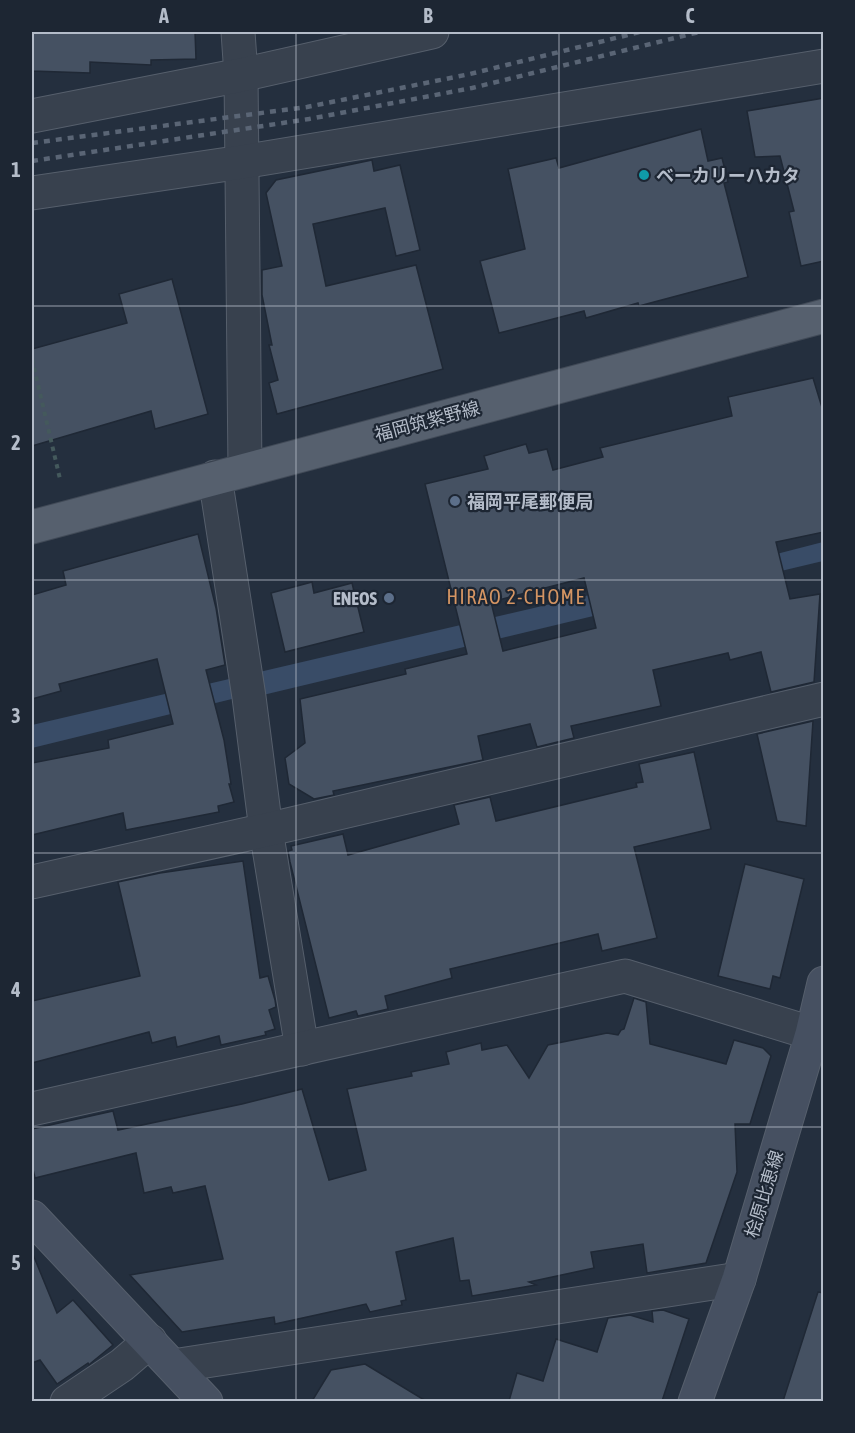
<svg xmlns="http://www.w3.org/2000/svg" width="855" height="1433" font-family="'Asap Condensed','Noto Sans JP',sans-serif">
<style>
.water{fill:#394c67}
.building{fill:#455162;stroke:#1f2835;stroke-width:1.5;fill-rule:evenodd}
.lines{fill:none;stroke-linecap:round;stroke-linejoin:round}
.street-casing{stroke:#565f6c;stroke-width:35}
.secondary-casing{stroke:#565f6c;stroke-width:35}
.primary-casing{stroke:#414a57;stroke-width:35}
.path{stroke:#44595c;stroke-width:4;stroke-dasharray:4.5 4.5;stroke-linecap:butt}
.street{stroke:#38414e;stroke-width:33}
.secondary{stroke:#465061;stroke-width:33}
.primary{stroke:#56606e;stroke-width:33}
.rail{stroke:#5a6575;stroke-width:4.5;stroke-dasharray:6 6;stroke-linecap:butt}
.grid{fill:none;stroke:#b4bcc9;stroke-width:1.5;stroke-opacity:0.55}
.culture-dot{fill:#0f9aa8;stroke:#1d2633;stroke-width:2}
.service-dot{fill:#5c6f8a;stroke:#1d2633;stroke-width:2}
.labels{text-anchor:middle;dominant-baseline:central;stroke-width:4.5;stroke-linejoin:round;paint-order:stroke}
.poi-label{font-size:18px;font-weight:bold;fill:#b4bcc9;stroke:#1d2633;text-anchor:start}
.street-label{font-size:18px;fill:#b4bcc9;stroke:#1d2633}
.neighbourhood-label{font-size:20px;letter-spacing:1.5px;fill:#d59563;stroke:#1d2633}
.neatline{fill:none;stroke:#b4bcc9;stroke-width:2}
.grid-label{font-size:20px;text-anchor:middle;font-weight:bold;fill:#b4bcc9}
</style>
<rect width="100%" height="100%" fill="#242f3e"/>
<!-- water -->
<polygon class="water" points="823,542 823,561 263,695 236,698 32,748 32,725 740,560 742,563"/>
<!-- building -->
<g class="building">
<polygon points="32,32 195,32 196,59 151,60 151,65 90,62 90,73 32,71"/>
<polygon points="824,98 824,261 801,266 789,212 794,211 780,156 755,157 747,111"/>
<polygon points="701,129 708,161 722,158 728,182 724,183 748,277 639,306 638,303 586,318 584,311 499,333 480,261 525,249 508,169 556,158 559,168"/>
<polygon points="372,160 374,171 400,165 420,250 396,256 385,208 313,224 326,286 416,265 443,369 277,414 269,383 278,380 269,345 272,345 262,295 262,270 282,266 266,193 276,180"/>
<polygon points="172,279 208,414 155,429 151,411 32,446 32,349 127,323 119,294"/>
<path d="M813 378 824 414V532L776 542 790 599 820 594 814 682 771 692 761 652 730 660 728 653 653 670 661 706 571 726 574 738 537 747 530 724 478 736 483 760 333 791 334 795 314 799 289 784 285 758 305 743 300 699 406 674 405 669 467 654 425 484 488 469 484 456 526 444 529 453 547 449 553 470 603 457 600 448 732 416 728 397ZM584 578 596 628 503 651 491 602Z"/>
<polygon points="198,534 216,608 225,665 206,670 224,740 231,784 229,784 234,802 218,806 219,812 126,830 123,813 32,835 32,763 109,748 108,740 173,724 157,659 59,684 61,691 32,699 32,595 66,585 63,571"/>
<polygon points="312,582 314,593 352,583 364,632 285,652 271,593"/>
<polygon points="813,721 806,826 777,821 757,734"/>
<polygon points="694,752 711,829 634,847 657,938 602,951 598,934 450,969 452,978 385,996 388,1009 358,1016 356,1011 329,1018 290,862 288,851 292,850 291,846 343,834 348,855 459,824 454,805 490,797 496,821 637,787 636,783 643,782 639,764"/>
<polygon points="243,861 260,978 268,976 275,1000 276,1007 269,1010 275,1029 265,1032 266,1035 221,1045 219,1036 177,1047 175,1037 152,1043 149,1032 32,1063 32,1001 140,976 118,882 160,873"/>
<polygon points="745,864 804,879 780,978 773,976 770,989 718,976"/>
<polygon points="634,998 646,1002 650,1044 726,1064 734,1040 763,1048 771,1056 750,1124 735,1124 737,1172 706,1263 647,1273 643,1244 591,1252 594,1268 529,1282 536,1285 472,1296 469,1280 460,1281 453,1238 396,1252 406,1300 401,1301 402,1305 370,1312 366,1304 275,1324 274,1317 182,1332 130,1275 223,1259 205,1186 173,1193 171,1187 144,1193 136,1153 35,1178 32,1165 32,1129 113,1111 118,1130 242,1104 302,1089 329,1180 366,1170 347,1089 412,1076 411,1072 449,1064 446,1052 481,1043 482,1050 507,1045 529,1078 548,1045 607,1033 618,1035 621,1030 624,1029"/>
<polygon points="32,1252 57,1313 73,1300 113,1345 91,1363 89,1365 88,1363 57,1384 40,1360 32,1363"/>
<polygon points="818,1292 824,1293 824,1401 783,1401"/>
<polygon points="663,1310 689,1319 662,1401 509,1401 517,1373 543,1381 556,1339 597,1352 608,1318 630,1315 653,1322 652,1311"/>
<polygon points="365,1364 426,1401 312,1401 331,1370"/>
</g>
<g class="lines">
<!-- street casing -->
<g class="street-casing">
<g id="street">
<polyline points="238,32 241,75 245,470"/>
<polyline points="32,116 241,75 432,32"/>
<polyline points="32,193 242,162 824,66"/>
<polyline points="215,477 249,697 266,830 302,1049"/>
<polyline points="32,882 266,830 824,699"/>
<polyline points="32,1109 625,976 824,1037"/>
<polyline points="173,1366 739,1279"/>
<polyline points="67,1402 122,1365 150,1341"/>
</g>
</g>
<!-- secondary casing -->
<g class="secondary-casing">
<g id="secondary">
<polyline points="32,1217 206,1402"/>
<polyline points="695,1402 739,1279 812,1034 824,983"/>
</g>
</g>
<!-- primary casing -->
<g class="primary-casing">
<polyline id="primary" points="32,527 824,316"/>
</g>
<!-- path -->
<polyline class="path" points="32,359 60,479"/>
<!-- street -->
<use href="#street" class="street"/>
<!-- secondary -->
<use href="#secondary" class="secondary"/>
<!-- primary -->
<use href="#primary" class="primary"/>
<!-- rail -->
<g class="rail">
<polyline points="32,143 307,107 470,74 640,32"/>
<polyline points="32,161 309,119 472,88 699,32"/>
</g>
</g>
<!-- grid -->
<path class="grid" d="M296 32V1402M559 32V1402M32 306H824M32 580H824M32 853H824M32 1127H824"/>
<!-- markers -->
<circle class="culture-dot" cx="644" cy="175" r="6"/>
<g class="service-dot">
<circle cx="455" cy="501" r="6"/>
<circle cx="389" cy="598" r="6"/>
</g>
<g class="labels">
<!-- poi labels -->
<g class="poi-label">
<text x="656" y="175">ベーカリーハカタ</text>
<text x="467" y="501">福岡平尾郵便局</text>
<text x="377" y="598" text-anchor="end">ENEOS</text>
</g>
<!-- street labels -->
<g class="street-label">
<text transform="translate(427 421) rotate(-15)">福岡筑紫野線</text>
<text transform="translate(764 1194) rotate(-73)">桧原比恵線</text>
</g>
<!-- neighbourhood labels -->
<g class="neighbourhood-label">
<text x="516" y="596">HIRAO 2-CHOME</text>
</g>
</g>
<!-- border -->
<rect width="855" height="1433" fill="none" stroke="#1d2633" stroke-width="66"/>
<rect x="33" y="33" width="789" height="1367" class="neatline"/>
<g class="grid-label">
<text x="164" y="23">A</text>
<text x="428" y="23">B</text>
<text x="690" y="23">C</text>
<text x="16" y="177">1</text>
<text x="16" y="450">2</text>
<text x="16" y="723">3</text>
<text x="16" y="997">4</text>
<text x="16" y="1270">5</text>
</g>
</svg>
